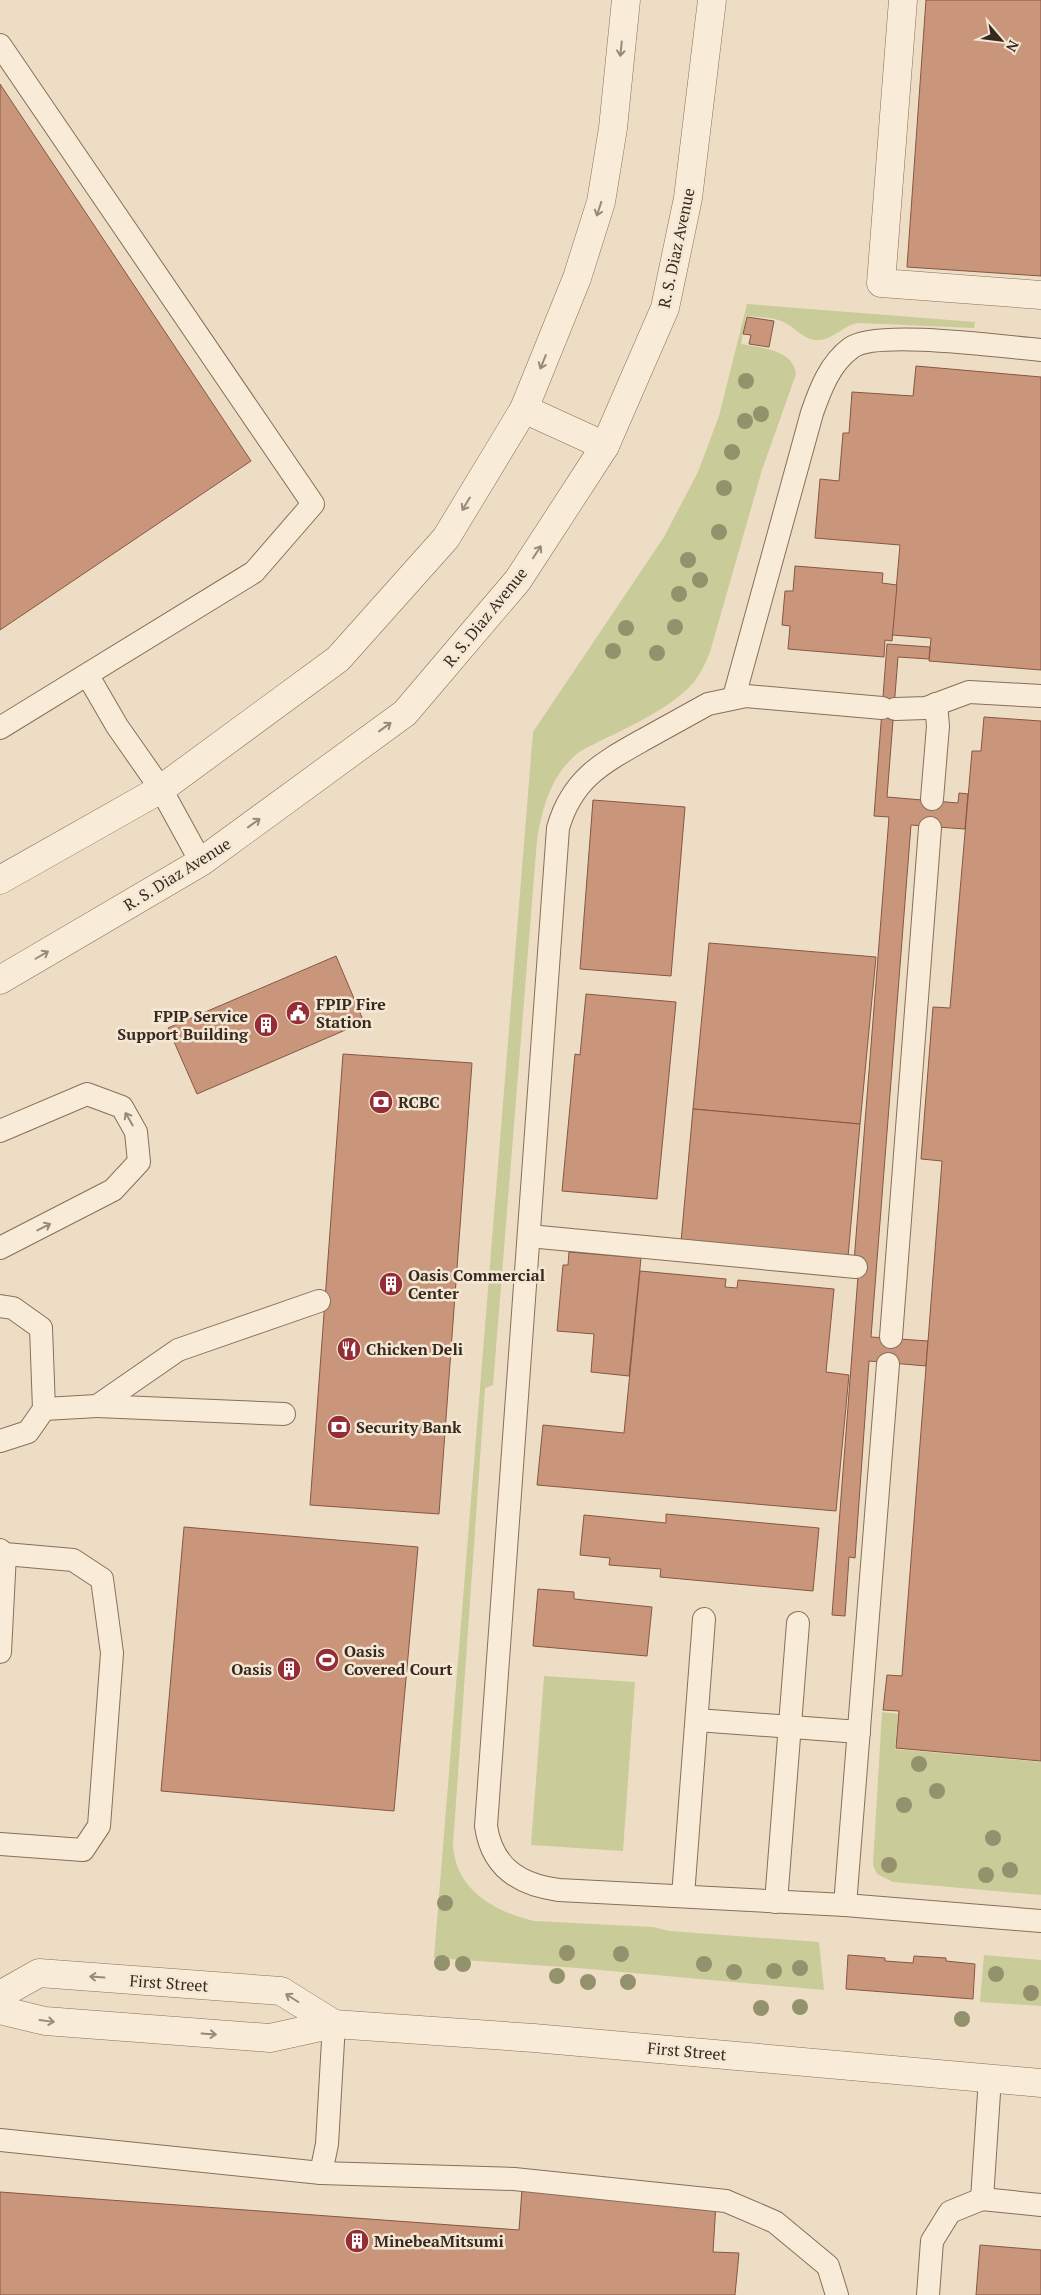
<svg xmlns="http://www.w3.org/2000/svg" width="1041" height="2295" font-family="'PT Serif',serif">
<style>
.green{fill:#c9cb98}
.building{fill:#ca967b;stroke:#865742}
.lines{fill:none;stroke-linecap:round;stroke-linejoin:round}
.service-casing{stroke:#876f5b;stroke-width:24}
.minor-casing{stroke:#876f5b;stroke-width:29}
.tertiary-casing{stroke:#876f5b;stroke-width:29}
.service{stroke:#f8ebd7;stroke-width:22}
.minor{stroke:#f8ebd7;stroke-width:28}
.tertiary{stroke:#f8ebd7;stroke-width:28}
.tree{fill:#94916d}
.oneway{stroke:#988a7b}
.labels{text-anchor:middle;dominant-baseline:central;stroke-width:5;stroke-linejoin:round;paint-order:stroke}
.street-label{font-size:16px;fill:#37291f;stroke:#f4e8d4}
.poi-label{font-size:16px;font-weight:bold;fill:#37291f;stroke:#f4e8d4;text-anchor:start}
</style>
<rect width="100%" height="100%" fill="#edddc4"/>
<!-- green -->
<g class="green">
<path d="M747 304 975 322 974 328 858 323C844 325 834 339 819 340 803 341 795 326 781 321 771 317 757 317 746 316L741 344C761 348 793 349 796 374L762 470 710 652C706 662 701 673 694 682 667 713 615 732 579 752 551 775 543 805 537 840L493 1385 485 1388 453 1845C456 1890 493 1911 534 1921L653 1927 669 1931 819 1942 824 1990 578 1968 434 1958 533 732 664 537 698 472 719 416Z"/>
<polygon points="544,1676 635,1682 623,1851 531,1845"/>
<polygon points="882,1712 898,1714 895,1749 1041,1762 1041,1895 893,1882 877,1874 873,1865"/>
<polygon points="984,1955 1041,1960 1041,2006 980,2002"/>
</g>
<!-- building -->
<g class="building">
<polygon points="926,0 1041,0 1041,276 907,267"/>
<polygon points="0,84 251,461 0,630"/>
<polygon points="747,317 774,321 769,347 749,344 751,335 743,334"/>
<polygon points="916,366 1041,377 1041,670 929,661 931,638 892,635 900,545 815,538 820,479 839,481 843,433 849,433 852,392 913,396"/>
<polygon points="795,566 883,573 882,583 897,585 892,641 885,640 884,657 788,649 790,626 782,625 785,591 793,591"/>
<polygon points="887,644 930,647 929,659 898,657 887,797 958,803 959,793 968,794 965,829 911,825 871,1337 928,1341 926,1366 869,1361 855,1558 849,1557 845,1616 832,1615 859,1263 854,1262 889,817 874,816"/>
<polygon points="984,717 1041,721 1041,1761 896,1748 899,1711 883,1710 887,1675 902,1676 942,1161 921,1159 933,1007 950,1008 972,751 981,751"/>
<polygon points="593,800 685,807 671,976 580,969"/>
<polygon points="709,943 876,957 860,1124 693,1109"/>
<polygon points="336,956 364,1022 197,1094 168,1028"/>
<polygon points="586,994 676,1002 657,1199 562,1191 575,1054 580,1055"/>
<polygon points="343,1054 472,1063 439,1514 310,1505"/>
<polygon points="693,1109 860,1124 848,1257 681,1242"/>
<polygon points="569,1252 641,1258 629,1376 591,1372 594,1334 557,1331 563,1265 568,1265"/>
<polygon points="640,1271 726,1279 725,1287 737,1288 738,1280 834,1289 826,1372 849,1375 836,1511 537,1485 543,1425 624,1433"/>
<polygon points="666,1514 819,1528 813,1591 660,1577 661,1569 609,1565 610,1558 580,1555 584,1515 666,1523"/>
<polygon points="184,1527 418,1547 394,1811 161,1791"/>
<polygon points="538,1589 574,1592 574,1599 652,1607 647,1656 533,1646"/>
<polygon points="848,1955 885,1958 885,1961 913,1963 914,1956 946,1958 946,1961 975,1964 973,1999 846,1989"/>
<polygon points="522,2189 716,2203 713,2252 739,2253 735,2295 0,2295 0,2192 519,2230"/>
<polygon points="980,2245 1041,2250 1041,2295 976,2295"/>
</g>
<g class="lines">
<!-- service casing -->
<g class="service-casing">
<g id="service">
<polyline points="0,45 313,504 254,572 0,728"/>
<polyline points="88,676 117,726 161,789 201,862"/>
<path d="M734 697 812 413C820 390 830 363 851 348 876 329 1004 347 1041 350"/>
<path d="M882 708 746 696 708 704C686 716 665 728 643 740 602 763 572 779 558 828L486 1826C492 1868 520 1885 559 1890L845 1905 1041 1921"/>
<polyline points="895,709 926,708 969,692 1041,696"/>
<polyline points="932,799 938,726 936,704"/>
<polyline points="0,1131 87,1094 122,1107 136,1132 139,1162 113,1190 0,1248"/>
<polyline points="529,1236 856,1267"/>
<polyline points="0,1306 13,1308 41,1328 44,1409 28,1432 0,1441"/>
<polyline points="891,1337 930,828"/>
<polyline points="97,1406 284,1414"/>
<polyline points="44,1409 97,1406 178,1350 319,1301"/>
<polyline points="0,1550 5,1554 73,1560 102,1579 112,1653 99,1826 83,1850 0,1844"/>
<polyline points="0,1652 5,1554"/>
<polyline points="697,1720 859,1732"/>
<polyline points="683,1896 704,1619"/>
<polyline points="776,1902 798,1623"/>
<polyline points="845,1905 888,1364"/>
<polyline points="0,2140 321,2173 514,2179 726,2201 775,2222 828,2266 837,2295"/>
<polyline points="321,2173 327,2144 334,2024"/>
<polyline points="982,2199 990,2078"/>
<polyline points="928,2295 932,2241 950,2212 982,2199 1041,2205"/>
</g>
</g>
<!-- minor casing -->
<g class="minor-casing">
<g id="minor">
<polyline points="903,0 881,283 1041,295"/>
<polyline points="0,1995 39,1973 281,1991 334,2024"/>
<polyline points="0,2010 45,2021 270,2038 334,2024 534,2038 1041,2083"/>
</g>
</g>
<!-- tertiary casing -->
<g class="tertiary-casing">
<g id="tertiary">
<polyline points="524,409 605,446"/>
<polyline points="0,880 161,789 338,659 446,538 524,409 577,278 601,202 613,128 626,0"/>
<polyline points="0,980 201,862 405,713 518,580 605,446 665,308 688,198 712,0"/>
</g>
</g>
<!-- service -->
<use href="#service" class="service"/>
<!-- minor -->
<use href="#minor" class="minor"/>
<!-- tertiary -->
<use href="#tertiary" class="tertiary"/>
</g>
<!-- trees -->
<g class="tree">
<circle cx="746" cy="381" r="8"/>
<circle cx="761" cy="414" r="8"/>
<circle cx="745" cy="421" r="8"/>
<circle cx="732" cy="452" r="8"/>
<circle cx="724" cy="488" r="8"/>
<circle cx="719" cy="532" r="8"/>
<circle cx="688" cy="560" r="8"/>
<circle cx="700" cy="580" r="8"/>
<circle cx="679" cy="594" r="8"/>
<circle cx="675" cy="627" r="8"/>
<circle cx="626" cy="628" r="8"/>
<circle cx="613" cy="651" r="8"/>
<circle cx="657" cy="653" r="8"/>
<circle cx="919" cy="1764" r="8"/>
<circle cx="937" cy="1791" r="8"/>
<circle cx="904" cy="1805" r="8"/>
<circle cx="993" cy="1838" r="8"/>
<circle cx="889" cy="1865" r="8"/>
<circle cx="1010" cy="1870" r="8"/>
<circle cx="986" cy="1875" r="8"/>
<circle cx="445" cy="1903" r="8"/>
<circle cx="567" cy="1953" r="8"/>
<circle cx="621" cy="1954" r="8"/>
<circle cx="442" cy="1963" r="8"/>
<circle cx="463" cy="1964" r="8"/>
<circle cx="704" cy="1964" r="8"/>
<circle cx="800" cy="1968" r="8"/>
<circle cx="774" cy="1971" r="8"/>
<circle cx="734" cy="1972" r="8"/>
<circle cx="996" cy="1974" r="8"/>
<circle cx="557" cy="1976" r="8"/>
<circle cx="588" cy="1982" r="8"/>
<circle cx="628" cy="1982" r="8"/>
<circle cx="1031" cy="1993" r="8"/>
<circle cx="800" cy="2007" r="8"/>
<circle cx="761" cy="2008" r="8"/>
<circle cx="962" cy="2019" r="8"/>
</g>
<!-- one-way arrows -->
<defs><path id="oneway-shaft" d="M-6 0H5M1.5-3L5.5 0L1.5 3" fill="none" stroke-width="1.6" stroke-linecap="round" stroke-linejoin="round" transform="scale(1.25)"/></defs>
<g class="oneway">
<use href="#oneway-shaft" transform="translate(621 49) rotate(96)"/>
<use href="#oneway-shaft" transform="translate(599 209) rotate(108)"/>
<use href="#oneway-shaft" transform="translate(543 362) rotate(112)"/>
<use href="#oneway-shaft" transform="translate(466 504) rotate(121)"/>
<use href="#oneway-shaft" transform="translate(537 552) rotate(-57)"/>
<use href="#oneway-shaft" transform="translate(385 727) rotate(-36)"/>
<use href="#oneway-shaft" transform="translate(254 823) rotate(-36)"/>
<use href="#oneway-shaft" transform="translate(42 955) rotate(-30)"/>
<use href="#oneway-shaft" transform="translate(129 1119) rotate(-120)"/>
<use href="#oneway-shaft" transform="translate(44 1227) rotate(-27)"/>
<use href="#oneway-shaft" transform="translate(97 1977) rotate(-176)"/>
<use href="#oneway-shaft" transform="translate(292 1998) rotate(-148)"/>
<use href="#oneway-shaft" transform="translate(47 2021) rotate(8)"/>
<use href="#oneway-shaft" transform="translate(209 2034) rotate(4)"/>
</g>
<!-- icons -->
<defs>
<g id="civic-disc" transform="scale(1.25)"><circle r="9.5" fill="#942d36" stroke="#f4e8d4"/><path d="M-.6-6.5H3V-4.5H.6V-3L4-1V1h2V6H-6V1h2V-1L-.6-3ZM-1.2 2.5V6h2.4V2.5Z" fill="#fff"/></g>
<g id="building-disc" transform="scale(1.25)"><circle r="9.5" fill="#942d36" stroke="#f4e8d4"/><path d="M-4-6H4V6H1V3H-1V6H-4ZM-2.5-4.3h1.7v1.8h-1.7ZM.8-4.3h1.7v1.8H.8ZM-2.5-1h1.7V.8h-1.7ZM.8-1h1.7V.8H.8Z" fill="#fff"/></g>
<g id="bank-disc" transform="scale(1.25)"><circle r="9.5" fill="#942d36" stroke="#f4e8d4"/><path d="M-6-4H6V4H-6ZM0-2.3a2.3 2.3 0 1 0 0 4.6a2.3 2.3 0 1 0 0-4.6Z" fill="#fff"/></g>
<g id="restaurant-disc" transform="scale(1.25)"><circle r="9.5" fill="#942d36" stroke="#f4e8d4"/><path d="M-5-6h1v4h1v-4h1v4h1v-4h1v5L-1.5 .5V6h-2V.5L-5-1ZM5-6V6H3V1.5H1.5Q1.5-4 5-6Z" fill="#fff"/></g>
<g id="stadium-disc" transform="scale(1.25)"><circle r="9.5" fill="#942d36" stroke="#f4e8d4"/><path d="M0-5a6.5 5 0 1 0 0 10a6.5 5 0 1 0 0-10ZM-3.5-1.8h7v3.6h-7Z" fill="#fff"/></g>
</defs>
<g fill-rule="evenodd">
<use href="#civic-disc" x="298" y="1013"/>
<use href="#building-disc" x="266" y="1025"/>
<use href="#bank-disc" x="381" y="1102"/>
<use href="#building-disc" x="391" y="1284"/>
<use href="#restaurant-disc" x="349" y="1349"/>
<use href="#bank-disc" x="339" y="1427"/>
<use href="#stadium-disc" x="327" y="1660"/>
<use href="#building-disc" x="289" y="1669"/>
<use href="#building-disc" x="357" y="2241"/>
</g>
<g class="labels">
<!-- street labels -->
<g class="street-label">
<text transform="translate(676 248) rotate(-78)">R. S. Diaz Avenue</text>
<text transform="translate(485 617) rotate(-51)">R. S. Diaz Avenue</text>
<text transform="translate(177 874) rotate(-32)">R. S. Diaz Avenue</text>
<text transform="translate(169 1983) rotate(4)">First Street</text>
<text transform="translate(687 2051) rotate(5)">First Street</text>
</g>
<!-- poi labels -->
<g class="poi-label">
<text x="316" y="1004">FPIP Fire<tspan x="316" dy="18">Station</tspan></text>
<text x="248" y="1016" text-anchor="end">FPIP Service<tspan x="248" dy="18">Support Building</tspan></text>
<text x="398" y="1102">RCBC</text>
<text x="408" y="1275">Oasis Commercial<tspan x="408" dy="18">Center</tspan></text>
<text x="366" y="1349">Chicken Deli</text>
<text x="356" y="1427">Security Bank</text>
<text x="344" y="1651">Oasis<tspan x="344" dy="18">Covered Court</tspan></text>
<text x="272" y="1669" text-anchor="end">Oasis</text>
<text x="374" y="2241">MinebeaMitsumi</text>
</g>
</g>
<!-- north arrow -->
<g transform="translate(1001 40) rotate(118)" stroke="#f4e8d4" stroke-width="4" paint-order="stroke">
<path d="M0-4L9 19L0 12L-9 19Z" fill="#37291f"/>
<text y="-8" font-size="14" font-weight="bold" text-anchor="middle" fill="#37291f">N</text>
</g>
</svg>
